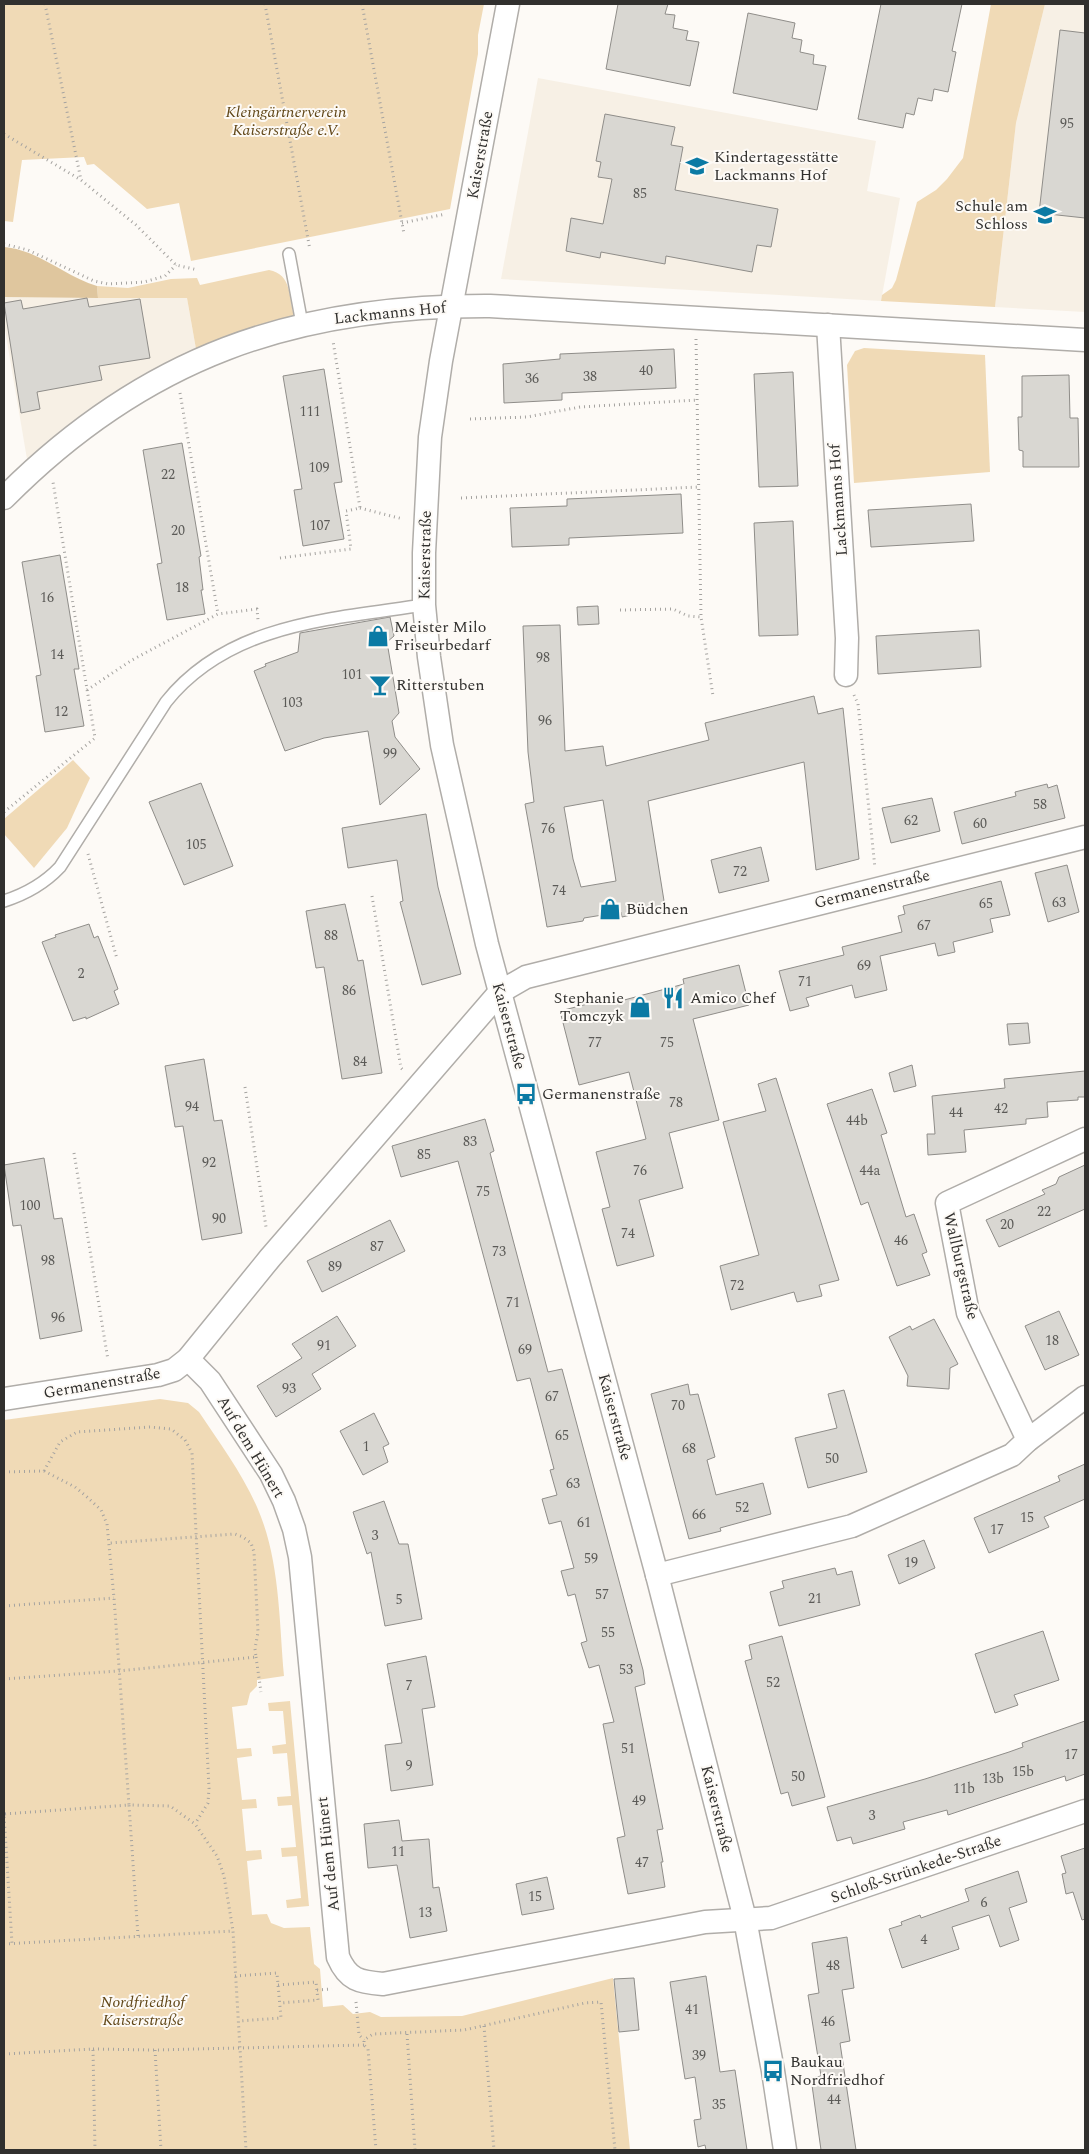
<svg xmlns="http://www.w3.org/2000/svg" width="1089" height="2154" font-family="Spectral,serif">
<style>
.built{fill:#f7f0e5}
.green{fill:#f0dab6}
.forest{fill:#dfc69e}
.building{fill:#d9d7d2;stroke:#8f8d89;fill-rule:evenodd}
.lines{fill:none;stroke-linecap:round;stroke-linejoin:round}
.service-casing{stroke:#b0ada9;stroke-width:14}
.minor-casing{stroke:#b0ada9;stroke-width:25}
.path{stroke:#a5a3a0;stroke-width:3;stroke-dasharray:1 4;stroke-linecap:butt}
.service{stroke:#fff;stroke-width:11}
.minor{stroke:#fff;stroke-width:22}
.labels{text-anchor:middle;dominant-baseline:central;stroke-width:4;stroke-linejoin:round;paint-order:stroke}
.number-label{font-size:14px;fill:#5b5a57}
.park-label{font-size:16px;font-style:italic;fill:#614718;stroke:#fdfaf6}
.street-label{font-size:16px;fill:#31302e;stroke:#fdfaf6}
.poi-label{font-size:16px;fill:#31302e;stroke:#fdfaf6;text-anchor:start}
</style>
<rect width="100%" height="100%" fill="#fdfaf6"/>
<!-- built -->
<g class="built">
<polygon points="1045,4 1085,4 1085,312 995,307 1016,123"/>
<polygon points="538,78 876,141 867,191 900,198 881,301 501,279"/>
<polygon points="4,297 187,298 196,349 144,374 111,394 77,418 27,459 4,324"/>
</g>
<!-- green -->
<g class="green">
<polygon points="4,4 484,4 478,35 478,54 450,209 191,261 179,203 147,209 94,164 87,165 84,157 22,160 13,222 4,221"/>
<polygon points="991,4 1045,4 1016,123 995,307 881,301 882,295 892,288 896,280 917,202 936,190 947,179 963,158"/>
<path d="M269 270C292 274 289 298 294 316L196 349 187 298H98L97 286 128 288 171 279 197 278 200 285Z"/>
<polygon points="864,348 985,355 990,472 854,483 847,365 855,351"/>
<polygon points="73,760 90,778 67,828 34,868 4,834 4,819"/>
<path d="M160 1399 188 1403 199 1412C219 1442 242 1473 257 1507 280 1559 279 1620 284 1676L257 1680V1686L250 1693 247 1705 232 1707 237 1749 251 1748 252 1756 237 1758 242 1800 256 1799 257 1808 242 1809 246 1851 261 1850 262 1859 247 1861 252 1915 267 1914 271 1923 284 1928 310 1927 314 1964 320 1969 323 2007 343 2005 353 2014 370 2012 381 2017 462 2016 613 1978 630 2150H4V1420Z"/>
<polygon points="290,1701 309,1906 287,1908 286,1900 301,1898 297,1856 282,1857 281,1848 296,1847 292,1805 278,1806 277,1797 291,1796 287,1753 273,1754 272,1746 286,1744 283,1711 269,1711 268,1703"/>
</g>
<!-- forest -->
<path class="forest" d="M4 247C39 250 64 276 97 286L98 298 4 297Z"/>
<!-- building -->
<g class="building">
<polygon points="618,4 668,4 665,14 675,15 673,28 688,31 686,40 699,42 690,86 606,69"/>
<polygon points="881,4 962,4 952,51 956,52 948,92 934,89 932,101 918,98 914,115 906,113 903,128 858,119"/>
<polygon points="748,13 795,23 792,38 802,40 800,52 814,55 813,64 826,66 817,110 733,93"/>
<polygon points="1060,30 1085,33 1085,218 1039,213"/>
<polygon points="605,114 675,127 671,145 683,147 675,190 778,209 771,247 757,245 752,272 666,256 665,264 601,252 600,258 566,251 571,218 603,224 612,179 598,177 601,162 596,161"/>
<polygon points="87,298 89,307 140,299 150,358 99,366 102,380 37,392 40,409 21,413 4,303 21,300 23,309"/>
<polygon points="674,349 676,388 562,393 562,400 504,403 503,364 560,359 560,354"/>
<polygon points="324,369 342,482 334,483 344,539 303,546 294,490 302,489 283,376"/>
<polygon points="793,372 798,486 759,487 754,374"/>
<polygon points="1069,375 1070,418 1078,418 1079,467 1023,467 1023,451 1019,450 1018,417 1022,417 1022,376"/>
<polygon points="182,443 201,556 199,557 203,590 201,590 205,614 167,620 157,564 162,563 143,450"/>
<polygon points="681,494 683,533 569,538 569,545 512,547 510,508 567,506 567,499"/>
<polygon points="971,504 974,541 871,547 868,510"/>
<polygon points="793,521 798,635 759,636 754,523"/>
<polygon points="60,555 79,669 74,669 84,726 45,732 36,676 41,675 22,562"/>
<polygon points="598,606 599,624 578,625 577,607"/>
<polygon points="390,617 394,636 387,642 399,713 392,721 395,737 420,769 380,805 368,731 324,738 285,751 254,671 266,666 265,664 298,652 300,633"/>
<path d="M560 625 565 751 603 746 606 766 709 740 705 723 814 696 818 714 843 708 859 859 816 870 804 762 648 801 665 907 622 917 621 912 584 918 583 921 547 927 525 804 534 802 528 752 523 626ZM603 800 616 881 581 887 573 859 564 807Z"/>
<polygon points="979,630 981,667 878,674 876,636"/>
<polygon points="201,783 233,866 184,885 149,802"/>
<polygon points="1047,784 1048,788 1057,785 1065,818 962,844 954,812 1016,796 1015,792"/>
<polygon points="932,798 940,831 891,843 882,808"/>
<polygon points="426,814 438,887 461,974 422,985 400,902 403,901 397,860 348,868 342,828"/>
<polygon points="761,847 769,881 719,893 711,860"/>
<polygon points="1067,865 1079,912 1048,922 1035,873"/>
<polygon points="1001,881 1010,915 990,919 993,932 953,942 955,952 938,956 935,943 880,956 887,990 855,998 852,985 806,998 809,1006 790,1011 779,971 844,955 842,947 902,932 898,916 905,914 903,906"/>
<polygon points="345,904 358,961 363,960 382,1073 342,1079 324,967 316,968 306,911"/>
<polygon points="89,924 94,938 98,936 110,967 118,989 114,991 119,1004 86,1019 86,1017 73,1021 42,942 56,937 55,935"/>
<polygon points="739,965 749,1005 693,1019 719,1120 669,1133 683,1188 639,1200 654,1256 617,1266 602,1209 610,1207 596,1152 646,1139 629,1072 579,1085 560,1011 611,998 613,1003 684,984 683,979"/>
<polygon points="1028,1023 1030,1043 1009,1045 1007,1024"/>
<polygon points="204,1059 214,1121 222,1120 242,1233 202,1240 183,1126 175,1127 165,1066"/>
<polygon points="912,1065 916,1086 894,1092 889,1073"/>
<polygon points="1085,1071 1085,1097 1078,1097 1078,1100 1047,1102 1048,1117 1026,1119 1026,1124 964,1130 966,1152 928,1155 927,1134 935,1134 932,1096 1005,1088 1004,1079"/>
<polygon points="776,1078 839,1280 819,1285 822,1296 797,1302 794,1292 731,1310 720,1266 759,1255 723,1122 766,1111 758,1084"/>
<polygon points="872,1089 887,1133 881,1135 906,1217 914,1214 927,1252 922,1254 930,1275 897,1286 868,1202 861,1205 827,1104"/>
<polygon points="485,1119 494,1151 490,1153 548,1372 562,1369 643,1670 645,1684 635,1687 663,1829 657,1830 663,1862 661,1862 665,1887 628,1894 617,1838 625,1836 603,1724 614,1722 599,1665 589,1668 581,1643 587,1641 575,1594 568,1596 561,1571 574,1568 561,1521 549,1524 542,1499 557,1495 550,1470 554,1469 530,1378 517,1381 458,1161 401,1177 392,1146"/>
<polygon points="44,1158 54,1219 62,1218 82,1331 40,1339 21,1225 13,1226 4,1165"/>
<polygon points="1085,1165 1085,1209 999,1247 986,1220 1045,1194 1042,1190 1056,1184 1059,1177"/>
<polygon points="390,1220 405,1251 322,1292 307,1261"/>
<polygon points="1059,1311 1079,1355 1045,1370 1025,1326"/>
<polygon points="337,1316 356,1346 312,1374 321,1389 276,1417 257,1386 302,1358 292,1344"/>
<polygon points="934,1319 958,1364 950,1368 949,1389 907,1386 908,1376 889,1337 910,1326 912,1330"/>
<polygon points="688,1384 690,1395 698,1394 715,1457 707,1460 716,1495 763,1483 771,1514 720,1528 721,1531 689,1539 651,1394"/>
<polygon points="844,1390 867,1472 808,1488 795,1438 837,1428 828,1394"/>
<polygon points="374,1413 389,1444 383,1447 388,1462 363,1475 340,1431"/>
<polygon points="1085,1464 1085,1499 1044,1517 1049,1527 989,1553 974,1518 1060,1481 1058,1476"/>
<polygon points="384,1501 399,1544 408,1544 422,1619 385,1626 371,1552 367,1554 353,1512"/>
<polygon points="924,1540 935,1568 899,1584 888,1555"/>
<polygon points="835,1568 837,1575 852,1571 860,1605 779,1626 770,1592 784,1588 782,1581"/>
<polygon points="1043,1631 1059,1680 1014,1695 1018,1705 995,1713 975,1654"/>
<polygon points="782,1636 825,1797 792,1806 788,1792 781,1794 745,1661 752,1659 749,1645"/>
<polygon points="426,1656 435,1707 422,1709 433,1785 391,1791 385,1745 402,1743 387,1664"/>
<polygon points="1085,1721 1085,1774 1066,1781 1065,1776 948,1815 947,1810 903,1822 905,1829 853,1844 851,1837 837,1841 827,1807 925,1779 1009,1752 1023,1747 1022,1743"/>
<polygon points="399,1820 402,1841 429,1839 433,1888 439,1887 447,1931 410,1938 397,1865 368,1868 364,1824"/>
<polygon points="1085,1848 1085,1919 1082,1920 1073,1892 1066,1894 1062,1874 1066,1873 1061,1856"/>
<polygon points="1018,1871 1027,1902 1009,1908 1019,1940 1000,1947 989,1915 952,1927 959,1949 902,1968 889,1929 902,1925 901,1922 920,1915 921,1918 969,1901 965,1889"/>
<polygon points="547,1877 554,1909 522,1915 516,1884"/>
<polygon points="847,1937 854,1988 842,1990 850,2041 840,2043 856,2150 821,2150 811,2078 821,2076 808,1995 819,1993 812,1943"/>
<polygon points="706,1976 720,2072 735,2070 747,2150 706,2150 705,2145 698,2147 694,2120 701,2119 695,2077 685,2079 670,1982"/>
<polygon points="634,1978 639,2030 619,2032 614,1979"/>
</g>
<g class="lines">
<!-- service casing -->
<g class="service-casing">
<g id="service">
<polyline points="289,254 302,324"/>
<path d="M4 901C26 894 44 884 60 867L166 702C229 623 332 619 424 605"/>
</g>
</g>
<!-- minor casing -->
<g class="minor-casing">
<g id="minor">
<polyline points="508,4 441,361 430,437 424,553 424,605 429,657 442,745 487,944 657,1575 745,1919 773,2071 785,2150"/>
<polyline points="828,325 847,638 846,675"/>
<path d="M4 498C144 357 294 305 490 306L1085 340"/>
<path d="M188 1359 210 1381 271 1474 284 1501 294 1529 300 1557 338 1957C348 1980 359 1982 383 1984L705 1922 771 1918 1085 1811"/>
<polyline points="4,1399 158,1375 174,1370 188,1359 270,1258 500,992 526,977 1085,837"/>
<polyline points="1028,1440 968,1313 947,1203 1085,1139"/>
<polyline points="657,1575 852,1526 1012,1455 1028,1440 1085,1397"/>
</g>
</g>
<!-- path -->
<g class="path">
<polyline points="45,4 81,180"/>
<polyline points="265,4 310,250"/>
<polyline points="362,4 404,234"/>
<polyline points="4,134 81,180 136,225 176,265 198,270"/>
<polyline points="402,223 446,214"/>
<polyline points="4,244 28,250 94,281 108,284 144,282 165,276 176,265"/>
<polyline points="696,339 701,617 713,696"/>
<polyline points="180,393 218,614"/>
<polyline points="470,419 527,417 580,407 697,400"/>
<polyline points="461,498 699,487"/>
<polyline points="360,508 403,519"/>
<polyline points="280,558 351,549 346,511 360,508 333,341"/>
<polyline points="620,610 673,609 688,616 701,617"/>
<polyline points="87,690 132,660 218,614 257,609 258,620"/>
<polyline points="854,695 858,704 875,868"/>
<polyline points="4,812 95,738 53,482"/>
<polyline points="88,854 117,959"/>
<polyline points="372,896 401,1068 404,1071"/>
<polyline points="245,1087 266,1227"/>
<polyline points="74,1153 108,1360"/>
<polyline points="44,1471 60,1442 77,1432 150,1427 171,1429 185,1440 192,1453 209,1788 208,1803 195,1824"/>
<polyline points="4,1472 44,1471 75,1487 86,1496 101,1510 107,1524 114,1598 129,1805 4,1814 12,1944"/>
<polyline points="4,1606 114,1598"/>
<polyline points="256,1657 261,1692"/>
<polyline points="4,1679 118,1671 256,1657 255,1649 258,1632 254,1552 251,1543 243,1537 235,1534 110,1543"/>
<polyline points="138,1936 129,1805 170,1806 195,1824 217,1856 224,1876 233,1931"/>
<polyline points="4,1944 233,1931 246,2150"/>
<polyline points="235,1976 277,1973 281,2018 239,2021"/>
<polyline points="278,1985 316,1982 318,2000 280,2003"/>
<polyline points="317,1990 332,1989"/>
<polyline points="356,2002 359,2035 364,2040"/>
<polyline points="484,2026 494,2150"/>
<polyline points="407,2034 415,2150"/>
<polyline points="93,2049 155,2050 364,2045"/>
<polyline points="155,2050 161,2150"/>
<polyline points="4,2054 93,2049 95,2150"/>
<polyline points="376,2150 368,2049 364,2045 364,2040 373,2034 464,2030 585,2003 601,2002 615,2150"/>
</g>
<!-- service -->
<use href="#service" class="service"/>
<!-- minor -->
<use href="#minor" class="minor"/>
</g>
<!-- icons -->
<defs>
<g id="school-bare" transform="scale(1.725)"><path d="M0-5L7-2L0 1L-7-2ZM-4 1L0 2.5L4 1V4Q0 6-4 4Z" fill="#0b7aa4" stroke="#fdfaf6" stroke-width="2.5" paint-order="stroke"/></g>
<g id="shop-bare" transform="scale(1.725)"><path d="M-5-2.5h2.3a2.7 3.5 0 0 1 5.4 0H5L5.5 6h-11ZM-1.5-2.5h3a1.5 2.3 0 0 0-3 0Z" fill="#0b7aa4" stroke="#fdfaf6" stroke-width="2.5" paint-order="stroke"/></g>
<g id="bar-bare" transform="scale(1.725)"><path d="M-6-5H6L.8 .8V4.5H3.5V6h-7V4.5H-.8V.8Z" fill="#0b7aa4" stroke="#fdfaf6" stroke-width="2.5" paint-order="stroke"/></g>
<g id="restaurant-bare" transform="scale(1.725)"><path d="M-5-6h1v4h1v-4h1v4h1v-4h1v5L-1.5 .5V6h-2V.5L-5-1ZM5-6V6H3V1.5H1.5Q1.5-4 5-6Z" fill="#0b7aa4" stroke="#fdfaf6" stroke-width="2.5" paint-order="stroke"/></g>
<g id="bus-bare" transform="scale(1.725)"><path d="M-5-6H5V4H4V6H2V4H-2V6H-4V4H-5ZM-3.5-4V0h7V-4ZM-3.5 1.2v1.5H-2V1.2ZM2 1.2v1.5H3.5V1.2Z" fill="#0b7aa4" stroke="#fdfaf6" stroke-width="2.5" paint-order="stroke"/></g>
</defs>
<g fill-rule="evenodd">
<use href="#school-bare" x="697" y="166"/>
<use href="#school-bare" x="1045" y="215"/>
<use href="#shop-bare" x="378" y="636"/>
<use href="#bar-bare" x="380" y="685"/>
<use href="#shop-bare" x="610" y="909"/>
<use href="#restaurant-bare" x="673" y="998"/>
<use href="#shop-bare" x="640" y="1007"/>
<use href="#bus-bare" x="526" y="1094"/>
<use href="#bus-bare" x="773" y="2071"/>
</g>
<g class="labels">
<!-- number labels -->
<g class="number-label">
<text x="1067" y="123">95</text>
<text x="640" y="193">85</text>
<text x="646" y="370">40</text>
<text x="590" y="376">38</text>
<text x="532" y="378">36</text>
<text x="310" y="411">111</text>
<text x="319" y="467">109</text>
<text x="168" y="474">22</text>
<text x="320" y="525">107</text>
<text x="178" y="530">20</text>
<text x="182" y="587">18</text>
<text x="47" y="597">16</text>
<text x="57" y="654">14</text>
<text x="543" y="657">98</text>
<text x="352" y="674">101</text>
<text x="292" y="702">103</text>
<text x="61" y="711">12</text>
<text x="545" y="720">96</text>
<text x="390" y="753">99</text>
<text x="1040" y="804">58</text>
<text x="911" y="820">62</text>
<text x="980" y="823">60</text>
<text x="548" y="828">76</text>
<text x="196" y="844">105</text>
<text x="740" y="871">72</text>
<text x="559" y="890">74</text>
<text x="1059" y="902">63</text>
<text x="986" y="903">65</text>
<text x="924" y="925">67</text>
<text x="331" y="935">88</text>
<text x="864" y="965">69</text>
<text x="81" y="973">2</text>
<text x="805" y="981">71</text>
<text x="349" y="990">86</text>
<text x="595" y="1042">77</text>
<text x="667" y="1042">75</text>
<text x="360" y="1061">84</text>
<text x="676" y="1102">78</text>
<text x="192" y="1106">94</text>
<text x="1001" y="1108">42</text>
<text x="956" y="1112">44</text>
<text x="857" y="1120">44b</text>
<text x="470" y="1141">83</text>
<text x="424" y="1154">85</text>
<text x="209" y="1162">92</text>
<text x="640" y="1170">76</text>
<text x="870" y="1170">44a</text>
<text x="483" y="1191">75</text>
<text x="30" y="1205">100</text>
<text x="1044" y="1211">22</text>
<text x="219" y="1218">90</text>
<text x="1007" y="1224">20</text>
<text x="628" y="1233">74</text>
<text x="901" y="1240">46</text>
<text x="377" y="1246">87</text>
<text x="499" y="1251">73</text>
<text x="48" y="1260">98</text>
<text x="335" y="1266">89</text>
<text x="737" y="1285">72</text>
<text x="513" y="1302">71</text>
<text x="58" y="1317">96</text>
<text x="1052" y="1340">18</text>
<text x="324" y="1345">91</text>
<text x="525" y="1349">69</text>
<text x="289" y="1388">93</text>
<text x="552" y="1396">67</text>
<text x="678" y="1405">70</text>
<text x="562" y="1435">65</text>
<text x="366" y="1446">1</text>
<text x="689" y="1448">68</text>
<text x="832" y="1458">50</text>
<text x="573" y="1483">63</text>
<text x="742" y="1507">52</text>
<text x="699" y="1514">66</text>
<text x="1027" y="1517">15</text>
<text x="584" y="1522">61</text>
<text x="997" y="1529">17</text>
<text x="375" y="1535">3</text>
<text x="591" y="1558">59</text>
<text x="911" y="1562">19</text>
<text x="602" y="1594">57</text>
<text x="815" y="1598">21</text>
<text x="399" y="1599">5</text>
<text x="608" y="1632">55</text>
<text x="626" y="1669">53</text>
<text x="773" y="1682">52</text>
<text x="409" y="1685">7</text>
<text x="628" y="1748">51</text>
<text x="1071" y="1754">17</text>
<text x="409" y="1765">9</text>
<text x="1023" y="1771">15b</text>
<text x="798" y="1776">50</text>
<text x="993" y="1778">13b</text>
<text x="964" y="1788">11b</text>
<text x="639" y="1800">49</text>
<text x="872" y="1815">3</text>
<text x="398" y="1851">11</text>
<text x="642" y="1862">47</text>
<text x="535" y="1896">15</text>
<text x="984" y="1902">6</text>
<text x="425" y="1912">13</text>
<text x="924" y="1939">4</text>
<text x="833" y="1965">48</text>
<text x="692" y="2009">41</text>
<text x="828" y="2021">46</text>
<text x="699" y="2055">39</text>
<text x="834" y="2099">44</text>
<text x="719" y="2104">35</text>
</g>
<!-- park labels -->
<g class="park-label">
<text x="286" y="112">Kleingärtnerverein<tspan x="286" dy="18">Kaiserstraße e.V.</tspan></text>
<text x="143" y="2002">Nordfriedhof<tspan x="143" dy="18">Kaiserstraße</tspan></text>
</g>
<!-- street labels -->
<g class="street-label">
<text transform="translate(480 155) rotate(-80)">Kaiserstraße</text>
<text transform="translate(390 313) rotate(-6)">Lackmanns Hof</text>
<text transform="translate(838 500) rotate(-94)">Lackmanns Hof</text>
<text transform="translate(425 555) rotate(-89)">Kaiserstraße</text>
<text transform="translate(872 889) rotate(-14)">Germanenstraße</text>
<text transform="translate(509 1026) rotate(75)">Kaiserstraße</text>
<text transform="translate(961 1266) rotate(77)">Wallburgstraße</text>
<text transform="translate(102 1383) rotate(-10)">Germanenstraße</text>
<text transform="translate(615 1417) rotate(75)">Kaiserstraße</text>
<text transform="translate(251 1447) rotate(59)">Auf dem Hünert</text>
<text transform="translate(717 1809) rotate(76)">Kaiserstraße</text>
<text transform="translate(328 1854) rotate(-96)">Auf dem Hünert</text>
<text transform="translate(916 1869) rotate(-19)">Schloß-Strünkede-Straße</text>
</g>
<!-- poi labels -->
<g class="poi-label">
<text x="714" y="157">Kindertagesstätte<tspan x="714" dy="18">Lackmanns Hof</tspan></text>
<text x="1028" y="206" text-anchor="end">Schule am<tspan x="1028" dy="18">Schloss</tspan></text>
<text x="394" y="627">Meister Milo<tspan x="394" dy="18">Friseurbedarf</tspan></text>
<text x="396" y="685">Ritterstuben</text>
<text x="626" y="909">Büdchen</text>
<text x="624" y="998" text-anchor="end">Stephanie<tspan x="624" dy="18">Tomczyk</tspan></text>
<text x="690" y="998">Amico Chef</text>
<text x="542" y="1094">Germanenstraße</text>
<text x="790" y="2062">Baukau<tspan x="790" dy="18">Nordfriedhof</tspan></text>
</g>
</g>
<!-- border -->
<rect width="1089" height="2154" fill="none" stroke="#31302e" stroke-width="10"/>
</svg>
